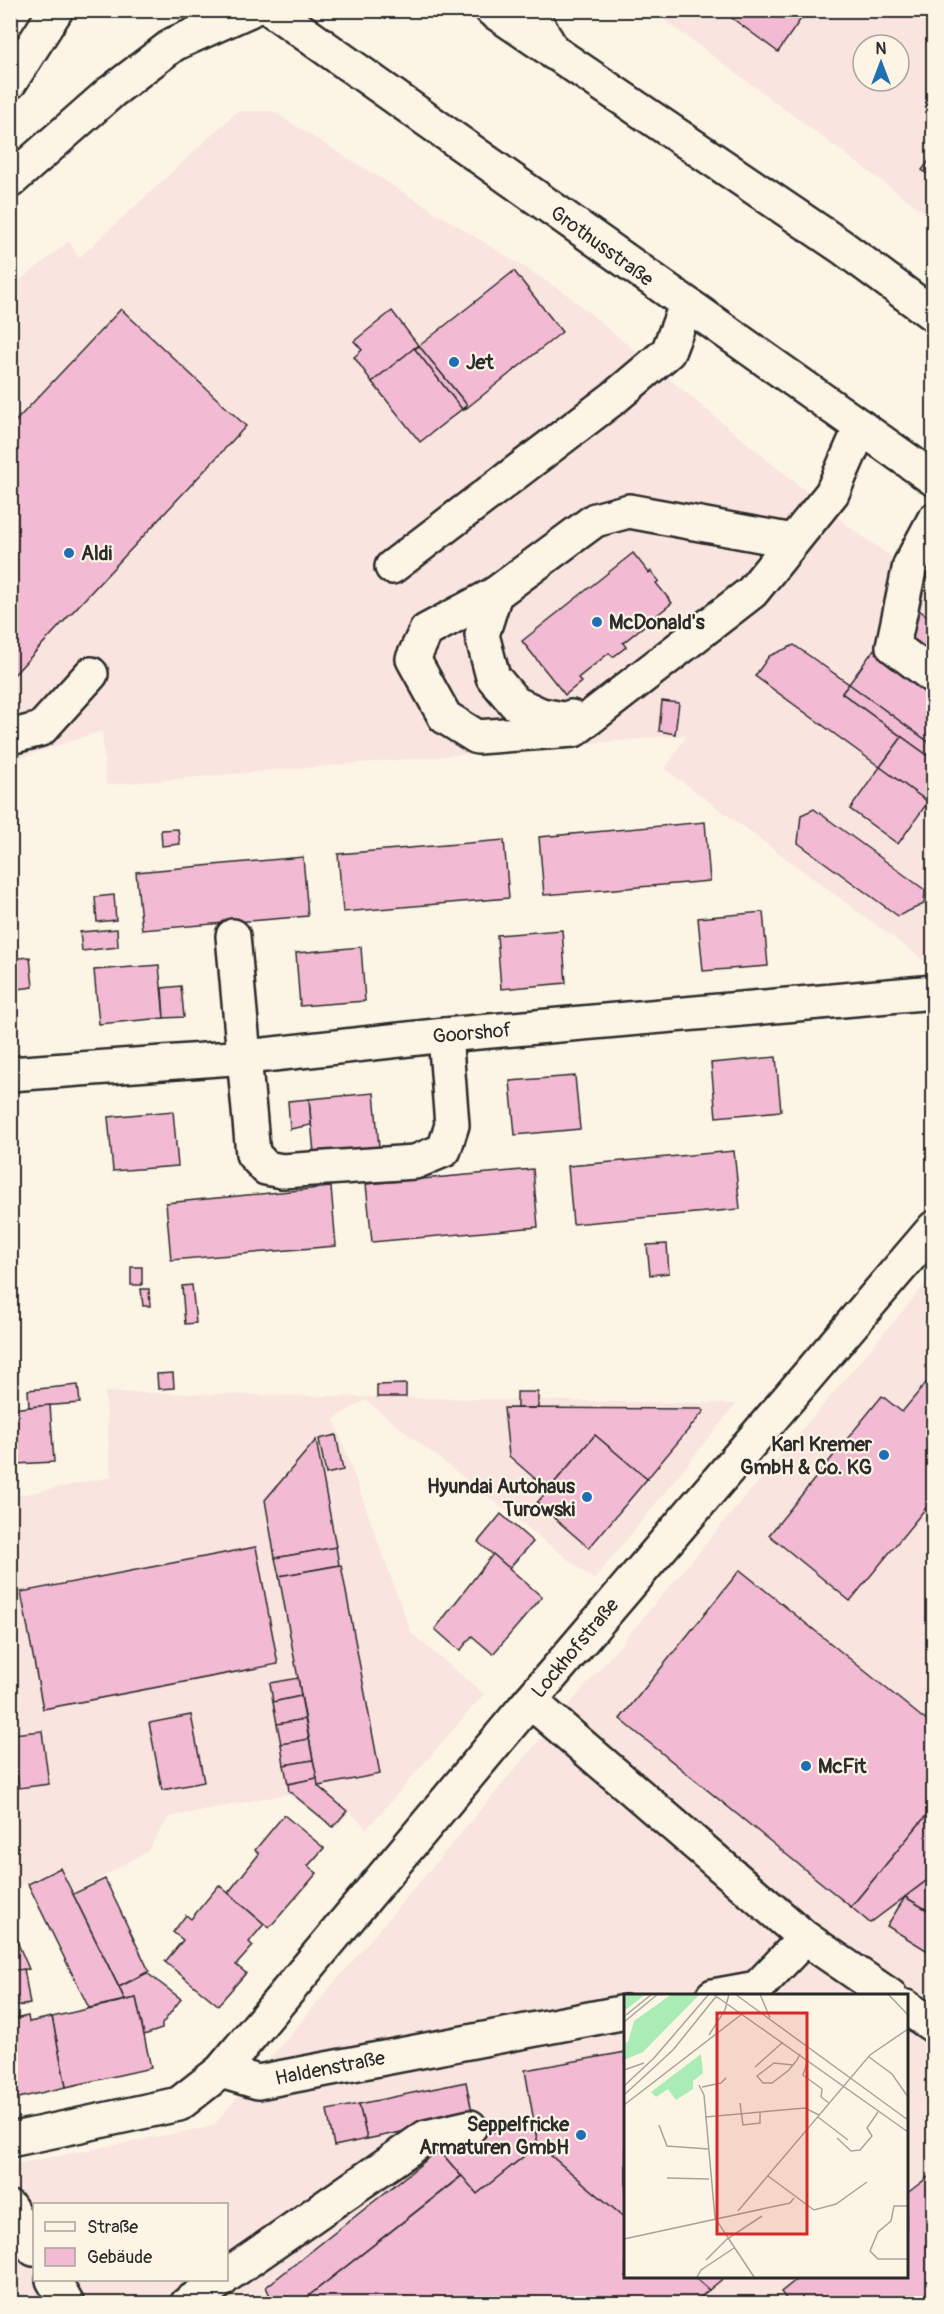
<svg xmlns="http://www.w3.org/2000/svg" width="944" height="2314" font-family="Pangolin,sans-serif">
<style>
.built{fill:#f9e4e0;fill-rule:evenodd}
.building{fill:#f2bbd3;stroke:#2b2b2b;stroke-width:1.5}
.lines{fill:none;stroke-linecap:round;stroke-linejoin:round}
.minor-casing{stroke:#2b2b2b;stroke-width:38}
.major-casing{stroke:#2b2b2b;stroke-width:38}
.highway-casing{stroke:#2b2b2b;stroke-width:38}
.minor{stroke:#fcf5e5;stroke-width:33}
.major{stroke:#fcf5e5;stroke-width:33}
.highway{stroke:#fcf5e5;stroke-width:33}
.poi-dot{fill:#1f6fb2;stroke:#fcf5e5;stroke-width:2}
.labels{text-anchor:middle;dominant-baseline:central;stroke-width:4.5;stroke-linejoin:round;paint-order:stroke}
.street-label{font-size:20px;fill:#2b2b2b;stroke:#fcf5e5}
.poi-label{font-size:20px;font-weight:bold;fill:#2b2b2b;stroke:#fcf5e5;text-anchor:start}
.inset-road{fill:none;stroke:#a8a49b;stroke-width:1.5}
.view{fill:#d62828;fill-opacity:0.15;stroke:#d62828;stroke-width:3}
.inset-edge{fill:none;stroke:#2b2b2b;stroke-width:3}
</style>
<rect width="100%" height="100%" fill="#fcf5e5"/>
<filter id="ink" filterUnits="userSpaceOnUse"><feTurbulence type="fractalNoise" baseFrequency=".0167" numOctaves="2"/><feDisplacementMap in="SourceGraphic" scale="12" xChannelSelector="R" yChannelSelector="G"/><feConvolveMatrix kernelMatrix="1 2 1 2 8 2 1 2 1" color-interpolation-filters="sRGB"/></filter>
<g filter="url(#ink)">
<!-- built -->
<g class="built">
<path d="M652 11H933V219ZM863 45H899V81H863Z"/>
<polygon points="238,111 272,111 564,292 843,522 933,587 933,967 665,769 687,735 106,785 102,731 11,761 11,288 69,241 79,258"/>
<path d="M933 1275V2303L11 2304V2165L213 2126ZM626 1996H906V2276H626ZM34 2204H226V2280H34Z"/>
<polygon points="105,1392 736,1404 594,1580 365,1400 334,1419 411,1633 484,1694 367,1829 350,1812 335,1828 288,1794 169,1817 147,1852 73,1893 61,1866 11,1890 11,1497 111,1477"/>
</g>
<!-- building -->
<g class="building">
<polygon points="721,10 807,10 778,52"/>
<polygon points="934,154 934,179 922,170"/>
<polygon points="514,271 562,332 463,411 467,405 419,346"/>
<polygon points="121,309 246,426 10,679 10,427"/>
<polygon points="392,311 418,345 372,382 354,357 362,350 354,341"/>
<polygon points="418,345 415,349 462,409 420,442 372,382"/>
<polygon points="419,346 467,405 462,409 415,349"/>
<polygon points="633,553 649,573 651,571 659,581 656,583 672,603 623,643 626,647 613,657 609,653 578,678 581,682 565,695 522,641"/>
<polygon points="908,602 934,621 934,746 849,684"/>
<polygon points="794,645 849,684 842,693 902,737 880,767 755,676 769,656"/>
<polygon points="849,684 934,746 934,760 842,693"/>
<polygon points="662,701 679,703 675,734 659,731"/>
<polygon points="902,737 934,760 934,794 928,802 880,767"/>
<polygon points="880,767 928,802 898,844 850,809"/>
<polygon points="814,809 925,890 924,904 898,916 798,843 801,815"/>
<polygon points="705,822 710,881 544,895 539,837"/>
<polygon points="178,829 180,844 162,846 161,830"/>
<polygon points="504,840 509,898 343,912 338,854"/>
<polygon points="303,857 308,916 142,930 136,872"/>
<polygon points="114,895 116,920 97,922 95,897"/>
<polygon points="763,912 768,966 703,971 698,918"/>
<polygon points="117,929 118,947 82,951 80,932"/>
<polygon points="562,930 566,983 501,989 497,935"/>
<polygon points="361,947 365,1001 300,1006 296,953"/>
<polygon points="30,957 33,987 10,990 10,959"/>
<polygon points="159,965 164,1018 99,1024 94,970"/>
<polygon points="181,986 184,1017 164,1018 162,988"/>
<polygon points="776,1057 781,1111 716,1117 711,1063"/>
<polygon points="575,1076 580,1129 515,1135 510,1081"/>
<polygon points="374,1093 379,1147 314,1153 309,1099"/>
<polygon points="309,1099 311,1125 290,1129 288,1101"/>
<polygon points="173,1111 178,1166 113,1171 108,1117"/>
<polygon points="734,1151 740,1209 573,1224 568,1166"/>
<polygon points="533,1169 538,1227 372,1242 366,1184"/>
<polygon points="331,1187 336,1246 171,1260 166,1203"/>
<polygon points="667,1244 669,1273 650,1275 647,1245"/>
<rect x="131" y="1267" width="11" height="18"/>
<polygon points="192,1285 196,1323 185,1324 182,1286"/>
<polygon points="141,1289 149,1289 150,1306 143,1306"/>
<polygon points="173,1373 174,1388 158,1389 157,1374"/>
<polygon points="926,1383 934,1389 934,1498 850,1601 769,1535 882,1396 902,1412"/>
<polygon points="406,1384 406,1397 377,1397 377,1385"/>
<polygon points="78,1385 80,1403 29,1407 28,1390"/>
<rect x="517" y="1392" width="21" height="16"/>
<polygon points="50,1405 54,1462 16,1464 18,1481 10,1481 10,1409"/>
<polygon points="504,1408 701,1409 704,1411 647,1479 595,1435 548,1490 509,1456"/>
<polygon points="336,1435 343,1470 326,1474 319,1439"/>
<polygon points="595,1435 647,1479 589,1548 537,1503"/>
<polygon points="316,1440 336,1547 275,1558 265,1500"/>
<polygon points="501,1514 533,1542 509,1568 478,1542"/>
<polygon points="256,1547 278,1664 43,1709 21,1592"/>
<polygon points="336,1547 339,1565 279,1576 275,1558"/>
<polygon points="493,1554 542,1597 493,1654 472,1636 460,1651 435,1629"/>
<polygon points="341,1565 380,1774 318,1786 279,1576"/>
<polygon points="740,1570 934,1727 934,1806 851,1907 620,1719"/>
<polygon points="298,1678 301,1696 273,1702 270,1683"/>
<polygon points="301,1696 305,1719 277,1724 273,1702"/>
<polygon points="191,1715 204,1782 162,1790 149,1723"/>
<polygon points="305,1719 309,1739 281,1744 277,1724"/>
<polygon points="42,1731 49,1784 19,1788 12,1734"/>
<polygon points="309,1739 313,1760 284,1765 281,1744"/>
<polygon points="313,1760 317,1778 288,1784 284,1765"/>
<polygon points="317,1778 318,1786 347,1811 333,1827 289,1791 288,1784"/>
<polygon points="934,1806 934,1875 870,1923 851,1907"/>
<polygon points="284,1815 324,1848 308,1866 317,1873 269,1928 228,1893 259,1854 255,1850"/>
<polygon points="60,1868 73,1894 125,2000 89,2008 28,1884"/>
<polygon points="934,1875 934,1914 905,1897"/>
<polygon points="105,1879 149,1971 119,1987 73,1894"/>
<polygon points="219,1885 264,1924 249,1942 253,1946 236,1965 246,1973 218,2005 165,1962 183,1940 173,1932 186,1915 191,1919"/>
<polygon points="905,1897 934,1914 934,1949 931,1953 887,1926"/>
<polygon points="10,1925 29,1969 10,1971"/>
<polygon points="24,1969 30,2004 10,2007 10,1971"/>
<polygon points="147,1973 181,1999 162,2024 162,2029 144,2035 136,1998 125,2000 119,1987"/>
<polygon points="136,1998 151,2068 66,2087 52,2017"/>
<polygon points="28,2016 29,2022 52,2017 66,2087 10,2100 10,2020"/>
<polygon points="626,2052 626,2219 538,2145 525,2070"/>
<polygon points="466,2082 473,2117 367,2139 359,2104"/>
<polygon points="359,2104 367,2139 334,2146 327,2110"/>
<polygon points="534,2124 538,2145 477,2194 439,2150 437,2152 436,2143"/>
<polygon points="538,2145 626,2219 626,2276 693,2276 709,2290 692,2304 298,2304 462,2176 477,2194"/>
<polygon points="439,2150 461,2176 298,2304 274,2304 266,2287"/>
<polygon points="932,2174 934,2304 790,2304 781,2292 801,2276 906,2276 906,2194"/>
<polygon points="693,2276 726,2276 709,2290"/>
</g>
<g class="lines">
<!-- minor casing -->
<g class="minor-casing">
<g id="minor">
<polyline points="934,520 910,565 893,646 934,677"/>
<polyline points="793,541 629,511 595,520 495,594 426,631 413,659 445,717 477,737 574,730 752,592 832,493 861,427"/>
<polyline points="392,567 615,397 668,352 686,306"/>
<polyline points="495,594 482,635 493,677 515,703 541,715 568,720 571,717"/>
<polyline points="10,737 41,729 91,674"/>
<polyline points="233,936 253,1154 266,1168 282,1171 415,1162 444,1150 452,1125 445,1035"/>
<polyline points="10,1074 246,1057 445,1035 934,992"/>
<polyline points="530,1701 805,1938 890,1996"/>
<polyline points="713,1996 757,1988 805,1938"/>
<polyline points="906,2007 934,2026"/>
<polyline points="221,2071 258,2082 626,2012"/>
<polyline points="10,2140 179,2104 221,2071 530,1701 934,1228"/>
<polyline points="10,2208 34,2249"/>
<polyline points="226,2276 426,2137 470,2127"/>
<polyline points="53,2280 67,2304"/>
<polyline points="187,2304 222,2280"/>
</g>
</g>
<!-- major casing -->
<g class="major-casing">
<g id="major">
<polyline points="272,10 934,479"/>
<polyline points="492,10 842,247 934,315"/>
</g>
</g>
<!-- highway casing -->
<g class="highway-casing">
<g id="highway">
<polyline points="529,10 554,53"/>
<polyline points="10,82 56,10"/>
<polyline points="10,181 111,92 174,44 250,10"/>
</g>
</g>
<!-- minor -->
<use href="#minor" class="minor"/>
<!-- major -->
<use href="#major" class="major"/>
<!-- highway -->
<use href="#highway" class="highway"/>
</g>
</g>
<!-- markers -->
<g class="poi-dot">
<circle cx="454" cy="362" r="6"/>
<circle cx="69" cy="553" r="6"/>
<circle cx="597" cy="622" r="6"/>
<circle cx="884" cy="1455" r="6"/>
<circle cx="587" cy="1497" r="6"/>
<circle cx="806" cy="1766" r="6"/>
<circle cx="581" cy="2135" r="6"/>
</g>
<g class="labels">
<!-- street labels -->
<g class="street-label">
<text transform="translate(602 246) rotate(36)">Grothusstraße</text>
<text transform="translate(472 1033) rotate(-5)">Goorshof</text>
<text transform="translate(575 1648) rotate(-50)">Lockhofstraße</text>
<text transform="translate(330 2068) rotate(-11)">Haldenstraße</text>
</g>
<!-- poi labels -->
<g class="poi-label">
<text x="466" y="362">Jet</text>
<text x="81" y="553">Aldi</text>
<text x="609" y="622">McDonald's</text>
<text x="872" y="1444" text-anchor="end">Karl Kremer<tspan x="872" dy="23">GmbH &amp; Co. KG</tspan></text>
<text x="575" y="1486" text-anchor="end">Hyundai Autohaus<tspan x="575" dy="23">Turowski</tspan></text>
<text x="818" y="1766">McFit</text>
<text x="569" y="2124" text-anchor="end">Seppelfricke<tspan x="569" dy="23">Armaturen GmbH</tspan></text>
</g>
</g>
<!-- overview -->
<g transform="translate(624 1994)">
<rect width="284" height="284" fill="#fcf5e5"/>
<path d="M0 0H22L0 17Z" fill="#aaecb6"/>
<path d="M48 0H76L19 58 0 66V49L4 48 10 27ZM77 60 79 79 69 87V95L52 106 44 95 32 103 27 98Z" fill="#aaecb6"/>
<path class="inset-road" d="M89 0 284 138M111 0 284 126M136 0 146 24M264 0 284 21M2 21 28 0M0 28 34 0M85 41 101 16 105 0M245 63 268 80 284 103M184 66 179 81 198 95 197 103 205 109M169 71 150 69 133 82 139 89H148L165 76 173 66 176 60M131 73 159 48M0 76 20 69M75 91 80 101 91 224 130 283M0 92 30 64 85 0M78 93 97 89 102 84M0 101 49 56 94 0M116 109 119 131 136 129V118M0 111 118 20M81 123 181 114 195 121M194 123 224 146M35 131 43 152 84 155M213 144 227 157 236 156 248 142 243 134 254 118M144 182 190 216 212 210 243 188M43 184 85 185M284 212H270L267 227 254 238 246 257 254 265H284M114 217 246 61 284 35M0 245 166 209 170 204M82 266 103 245 138 222M73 283 77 276 110 254"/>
<path class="view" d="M93 19H183V240H93Z"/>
<rect width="284" height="284" class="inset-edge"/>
</g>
<!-- margin -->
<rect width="944" height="2314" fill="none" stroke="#fcf5e5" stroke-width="36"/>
<rect x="18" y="18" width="908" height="2278" fill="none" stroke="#2b2b2b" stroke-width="2" filter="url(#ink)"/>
<!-- legend -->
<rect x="33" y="2203" width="195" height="78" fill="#fcf5e5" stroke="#a8a49b" stroke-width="1.5"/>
<rect x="45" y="2222" width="30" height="9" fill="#fcf5e5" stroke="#a8a49b" stroke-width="1.5"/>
<text x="87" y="2233" font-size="18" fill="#2b2b2b">Straße</text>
<rect x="45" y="2248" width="30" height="18" fill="#f2bbd3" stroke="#a8a49b" stroke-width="1.5"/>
<text x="87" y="2263" font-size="18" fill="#2b2b2b">Gebäude</text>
<!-- north arrow -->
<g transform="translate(881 63)"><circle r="28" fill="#fcf5e5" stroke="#a8a49b" stroke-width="1.5"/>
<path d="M0-4.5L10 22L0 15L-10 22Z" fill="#1f6fb2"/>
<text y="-9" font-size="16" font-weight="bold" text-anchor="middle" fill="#2b2b2b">N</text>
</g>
</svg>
